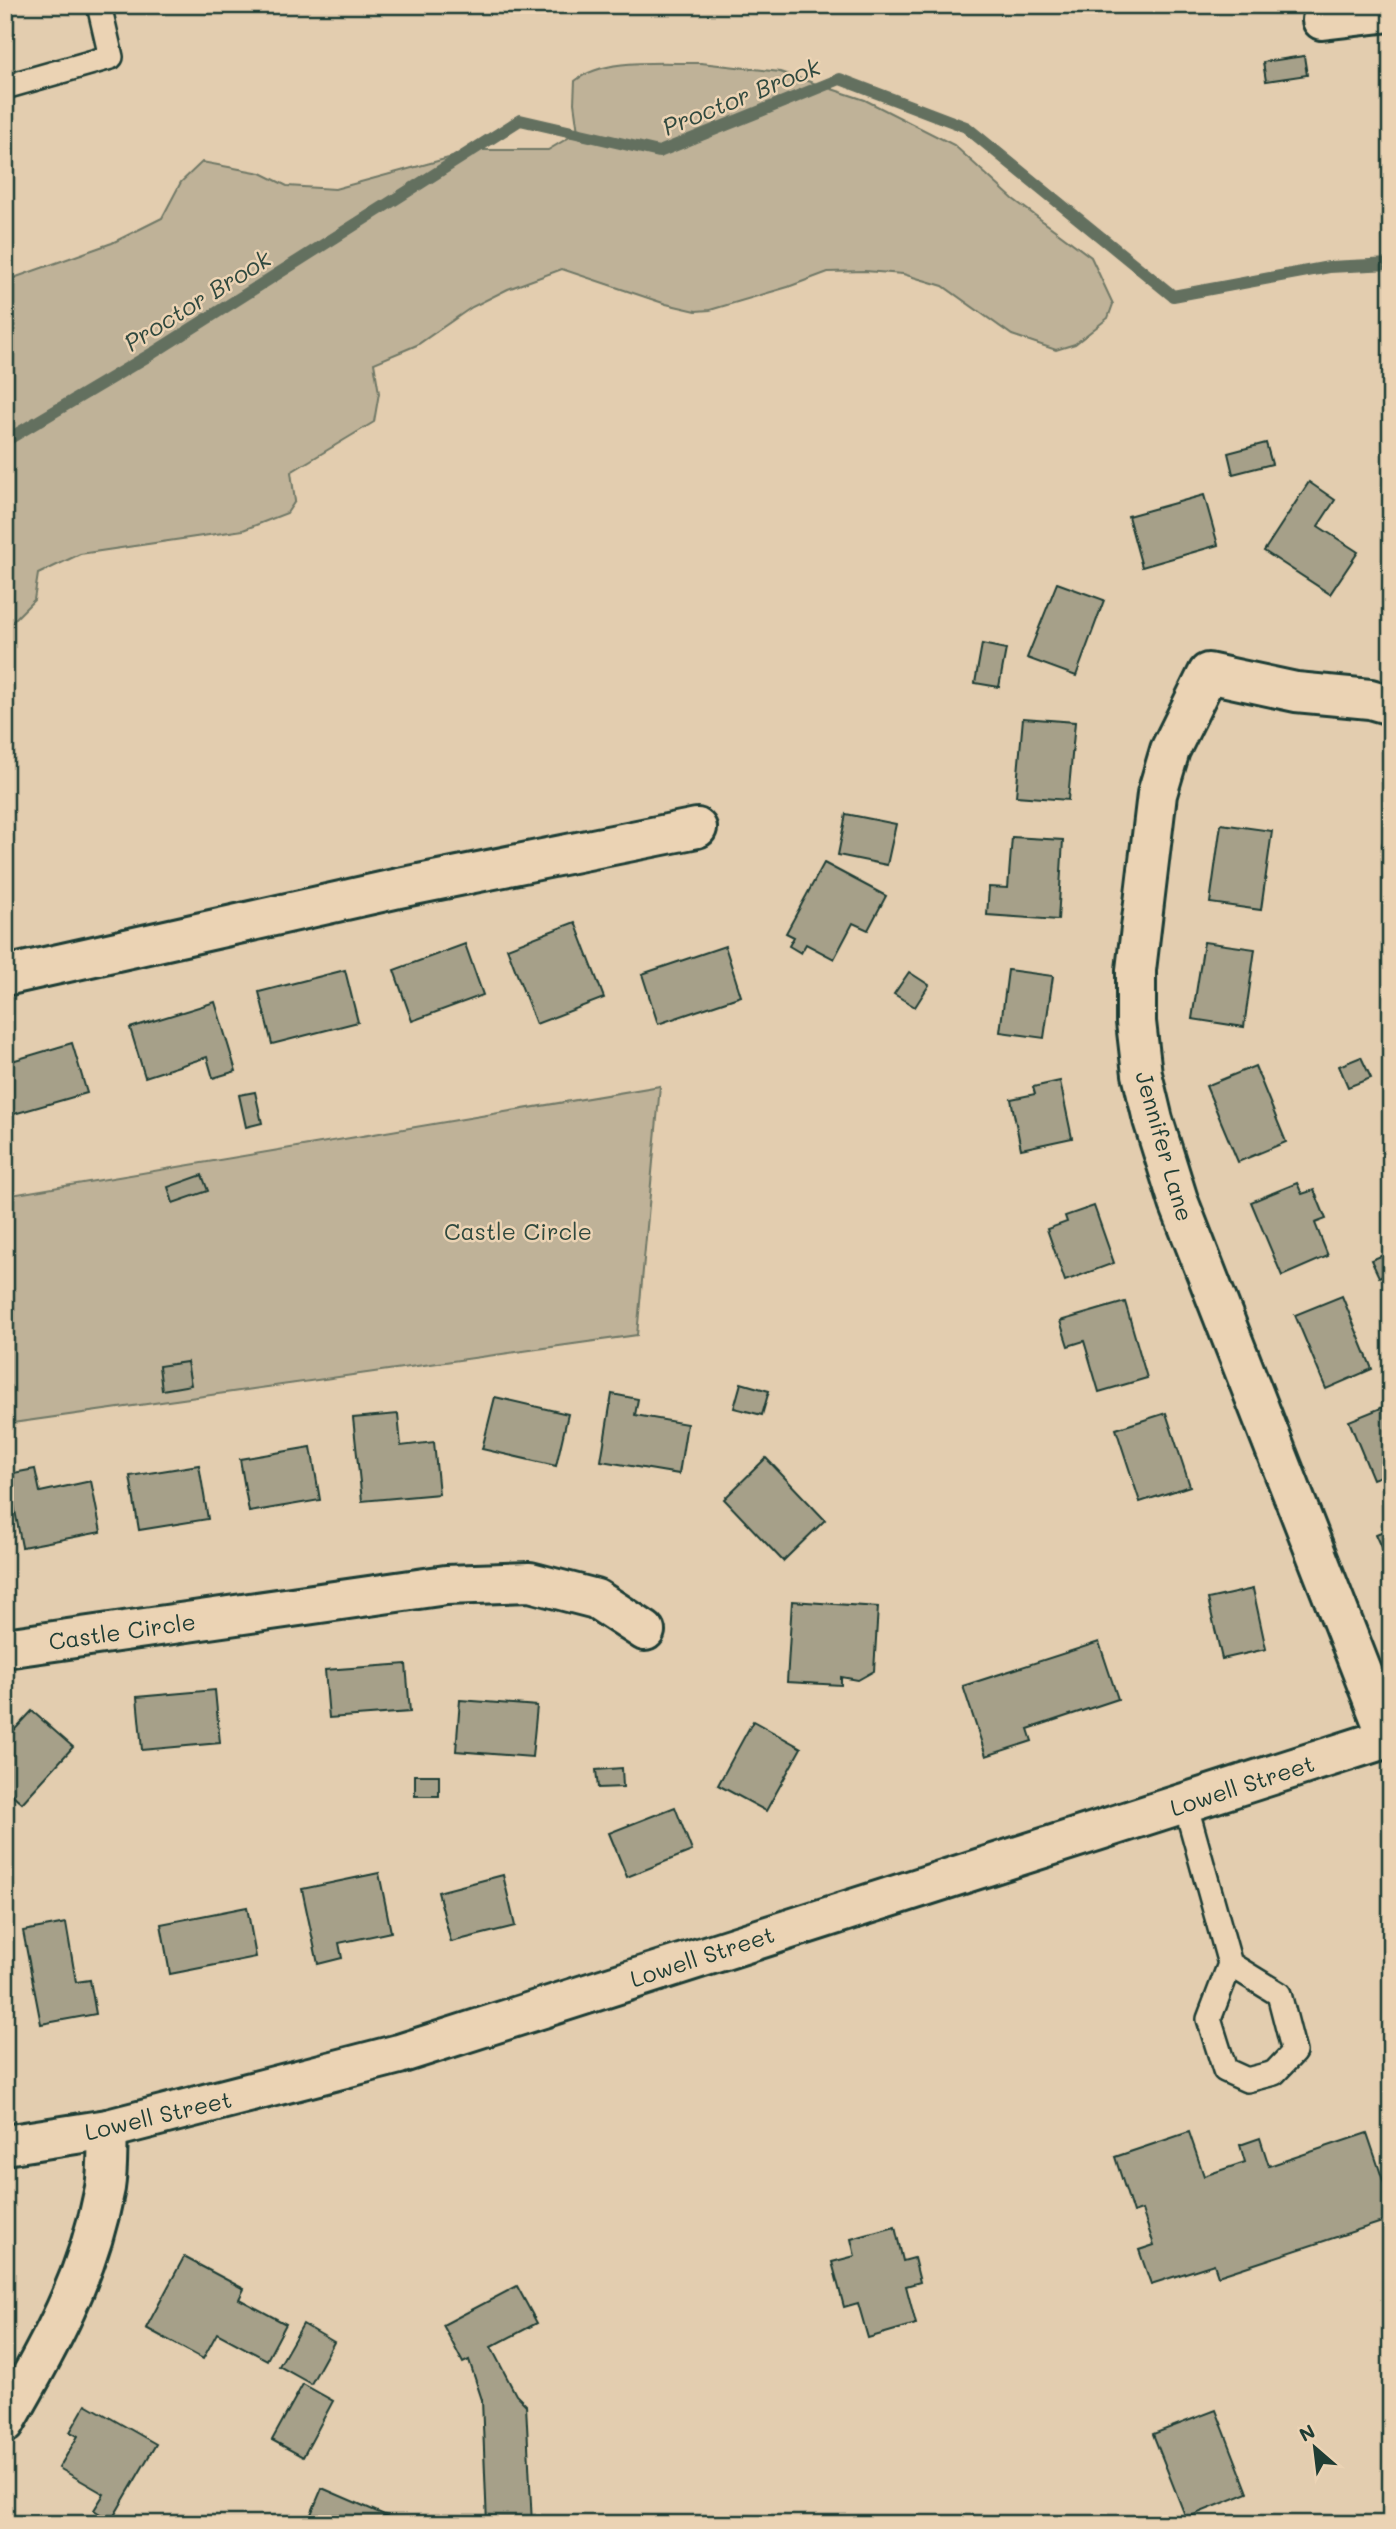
<svg xmlns="http://www.w3.org/2000/svg" width="1396" height="2529" font-family="Mali,sans-serif">
<style>
.green{fill:#bfb298;stroke:#6f7866;stroke-width:2}
.lines{fill:none;stroke-linecap:round;stroke-linejoin:round}
.stream{stroke:#636f5f;stroke-width:12}
.building{fill:#a6a089;stroke:#1f3d34;stroke-width:2}
.service-casing{stroke:#1f3d34;stroke-width:28}
.minor-casing{stroke:#1f3d34;stroke-width:44}
.tertiary-casing{stroke:#1f3d34;stroke-width:44}
.primary-casing{stroke:#1f3d34;stroke-width:44}
.service{stroke:#ebd3b4;stroke-width:23}
.minor{stroke:#ebd3b4;stroke-width:38}
.tertiary{stroke:#ebd3b4;stroke-width:38}
.primary{stroke:#ebd3b4;stroke-width:38}
.labels{text-anchor:middle;dominant-baseline:central;stroke-width:5;stroke-linejoin:round;paint-order:stroke}
.street-label{font-size:23px;fill:#1f3d34;stroke:#ebd3b4}
.park-label{font-size:23px;fill:#2f493e;stroke:#ebd3b4}
.water-label{font-size:24px;font-style:italic;fill:#30493f;stroke:#ebd3b4}
</style>
<rect width="100%" height="100%" fill="#e3cdaf"/>
<filter id="ink" filterUnits="userSpaceOnUse"><feTurbulence type="fractalNoise" baseFrequency=".0143" numOctaves="2"/><feDisplacementMap in="SourceGraphic" scale="14" xChannelSelector="R" yChannelSelector="G"/><feConvolveMatrix kernelMatrix="1 2 1 2 8 2 1 2 1" color-interpolation-filters="sRGB"/></filter>
<g filter="url(#ink)">
<!-- green -->
<g class="green">
<path d="M701 63 780 72 865 100 954 145 1013 199 1091 257 1113 304 1108 318 1075 344 1056 350 1012 335 943 286 903 274 865 271 828 272 788 287 710 310 696 311 666 304 562 269 508 289 472 307 417 345 374 363 379 393 374 422 291 472 295 501 287 513 243 530 80 554 38 574 34 600 11 623 5 624V281L112 243 162 218 181 182 202 162 261 173 287 186 335 189 478 150H548L578 132 574 103 575 81C605 57 664 64 701 63Z"/>
<polygon points="660,1086 637,1335 5,1424 5,1196"/>
</g>
<g class="lines">
<!-- stream -->
<polyline class="stream" points="5,441 153,353 520,120 659,152 840,79 966,127 1173,296 1329,267 1391,264"/>
</g>
<!-- building -->
<g class="building">
<polygon points="1304,56 1307,75 1266,81 1263,62"/>
<polygon points="1266,443 1272,464 1233,474 1228,453"/>
<polygon points="1309,482 1335,500 1318,526 1358,552 1330,594 1264,551"/>
<polygon points="1204,495 1218,545 1142,567 1128,516"/>
<polygon points="1057,583 1104,600 1076,676 1027,658"/>
<polygon points="982,644 1006,649 999,687 975,683"/>
<polygon points="1023,718 1075,722 1068,800 1016,796"/>
<polygon points="1391,807 1391,858 1382,846"/>
<polygon points="846,814 896,824 887,865 838,855"/>
<polygon points="1221,824 1272,831 1261,910 1210,903"/>
<polygon points="1012,837 1063,840 1058,920 987,915 989,887 1008,888"/>
<polygon points="824,863 886,896 868,930 853,923 834,959 806,944 801,953 789,946 794,937 786,933"/>
<polygon points="575,922 604,998 536,1024 507,948"/>
<polygon points="1204,942 1255,949 1244,1027 1192,1019"/>
<polygon points="465,944 483,995 412,1021 394,970"/>
<polygon points="725,946 741,996 658,1024 642,974"/>
<polygon points="345,970 358,1022 272,1044 259,992"/>
<polygon points="1008,970 1053,976 1044,1038 1000,1032"/>
<polygon points="909,972 929,985 915,1007 894,994"/>
<polygon points="215,1002 236,1071 213,1078 207,1057 145,1077 130,1028"/>
<polygon points="72,1043 87,1093 7,1116 5,1063"/>
<polygon points="1361,1057 1371,1078 1348,1087 1339,1066"/>
<polygon points="1255,1066 1286,1142 1238,1162 1206,1086"/>
<polygon points="1060,1081 1072,1138 1021,1149 1011,1099 1035,1094 1033,1087"/>
<polygon points="255,1092 262,1123 246,1127 239,1095"/>
<polygon points="202,1175 208,1191 173,1203 168,1187"/>
<polygon points="1297,1183 1302,1194 1314,1190 1326,1219 1315,1223 1328,1256 1282,1276 1251,1202"/>
<polygon points="1094,1206 1114,1263 1065,1281 1047,1229 1067,1222 1065,1216"/>
<polygon points="1391,1252 1391,1272 1379,1277 1371,1260"/>
<polygon points="1342,1296 1372,1369 1326,1389 1295,1315"/>
<polygon points="1125,1302 1147,1378 1099,1392 1084,1341 1068,1346 1060,1321"/>
<polygon points="187,1362 191,1385 162,1390 159,1366"/>
<polygon points="741,1383 769,1391 762,1415 734,1408"/>
<polygon points="612,1394 638,1399 635,1415 687,1424 679,1474 601,1461"/>
<polygon points="495,1397 568,1414 556,1466 482,1449"/>
<polygon points="1391,1404 1391,1472 1373,1479 1349,1421"/>
<polygon points="1166,1413 1190,1486 1140,1502 1116,1429"/>
<polygon points="398,1414 401,1446 434,1442 439,1494 362,1501 353,1418"/>
<polygon points="311,1447 320,1500 249,1512 240,1459"/>
<polygon points="766,1458 825,1520 783,1561 724,1499"/>
<polygon points="199,1465 208,1519 139,1530 130,1476"/>
<polygon points="35,1469 40,1492 91,1481 101,1532 22,1547 8,1474"/>
<polygon points="1391,1528 1391,1567 1376,1534"/>
<polygon points="1253,1589 1266,1649 1222,1659 1208,1599"/>
<polygon points="792,1601 878,1607 874,1671 858,1680 841,1677 841,1685 787,1682"/>
<polygon points="1099,1642 1118,1699 1028,1729 1032,1741 986,1756 963,1686"/>
<polygon points="406,1664 410,1712 329,1718 325,1670"/>
<polygon points="215,1690 220,1743 142,1750 137,1697"/>
<polygon points="460,1700 537,1706 532,1757 456,1751"/>
<polygon points="32,1711 73,1747 22,1803 5,1788 5,1740"/>
<polygon points="753,1721 801,1748 766,1811 718,1785"/>
<polygon points="622,1768 623,1787 598,1788 596,1770"/>
<rect x="415" y="1775" width="24" height="21"/>
<polygon points="675,1807 692,1851 627,1877 609,1833"/>
<polygon points="379,1873 391,1932 339,1943 342,1958 318,1964 302,1889"/>
<polygon points="503,1875 515,1926 451,1942 438,1892"/>
<polygon points="247,1907 256,1957 170,1974 161,1924"/>
<polygon points="66,1923 76,1982 90,1980 96,2014 41,2024 23,1931"/>
<polygon points="1189,2132 1204,2176 1245,2162 1240,2145 1260,2138 1269,2166 1367,2133 1391,2204 1391,2219 1218,2276 1214,2264 1151,2284 1139,2250 1154,2245 1142,2210 1133,2213 1115,2157"/>
<polygon points="895,2227 903,2261 914,2258 920,2282 906,2286 916,2324 868,2338 858,2303 844,2307 832,2262 855,2256 851,2239"/>
<polygon points="184,2257 244,2289 239,2299 286,2324 267,2360 217,2333 203,2359 146,2328"/>
<polygon points="517,2286 537,2323 491,2347 516,2395 526,2405 532,2524 487,2524 482,2400 469,2360 463,2363 443,2325"/>
<polygon points="303,2324 334,2342 311,2384 279,2366"/>
<polygon points="303,2384 333,2401 303,2457 272,2440"/>
<polygon points="86,2404 156,2444 111,2521 94,2510 104,2494 59,2468 78,2436 70,2432"/>
<polygon points="1216,2410 1248,2493 1186,2518 1153,2434"/>
<polygon points="322,2488 387,2516 383,2524 316,2524 309,2519"/>
</g>
<g class="lines">
<!-- service casing -->
<g class="service-casing">
<g id="service">
<polyline points="5,87 111,57 99,5"/>
<polyline points="1185,1803 1230,1964 1279,1994 1294,2052 1274,2073 1247,2080 1225,2070 1209,2019 1230,1964"/>
</g>
</g>
<!-- minor casing -->
<g class="minor-casing">
<g id="minor">
<polyline points="1322,20 1391,12"/>
<polyline points="5,976 399,888 697,828"/>
<polyline points="5,1648 446,1585 530,1582 596,1599 645,1631"/>
<polyline points="1388,1738 1179,1203 1153,1120 1142,1074 1136,1022 1136,970 1157,794 1170,750 1208,673 1296,692 1370,699 1391,705"/>
</g>
</g>
<!-- tertiary casing -->
<g class="tertiary-casing">
<path id="tertiary" d="M5 2423C50 2345 88 2277 105 2188 108 2169 107 2148 108 2129"/>
</g>
<!-- primary casing -->
<g class="primary-casing">
<polyline id="primary" points="5,2145 108,2129 399,2054 1391,1737"/>
</g>
<!-- service -->
<use href="#service" class="service"/>
<!-- minor -->
<use href="#minor" class="minor"/>
<!-- tertiary -->
<use href="#tertiary" class="tertiary"/>
<!-- primary -->
<use href="#primary" class="primary"/>
</g>
</g>
<g class="labels">
<!-- street labels -->
<g class="street-label">
<text transform="translate(1165 1146) rotate(74)">Jennifer Lane</text>
<text transform="translate(122 1631) rotate(-8)">Castle Circle</text>
<text transform="translate(1242 1785) rotate(-18)">Lowell Street</text>
<text transform="translate(702 1956) rotate(-18)">Lowell Street</text>
<text transform="translate(158 2115) rotate(-13)">Lowell Street</text>
</g>
<!-- park labels -->
<g class="park-label">
<text x="518" y="1231">Castle Circle</text>
</g>
<!-- water labels -->
<g class="water-label">
<text transform="translate(741 96) rotate(-22)">Proctor Brook</text>
<text transform="translate(197 300) rotate(-32)">Proctor Brook</text>
</g>
</g>
<!-- margin -->
<rect width="1396" height="2529" fill="none" stroke="#ebd3b4" stroke-width="28"/>
<rect x="14" y="14" width="1368" height="2501" fill="none" stroke="#1f3d34" stroke-width="2.5" filter="url(#ink)"/>
<!-- north arrow -->
<g transform="translate(1315 2448) rotate(332)" stroke="#ebd3b4" stroke-width="5" paint-order="stroke">
<path d="M0-5L12 26L0 18L-12 26Z" fill="#1f3d34"/>
<text y="-10" font-size="19" font-weight="bold" text-anchor="middle" fill="#1f3d34">N</text>
</g>
</svg>
